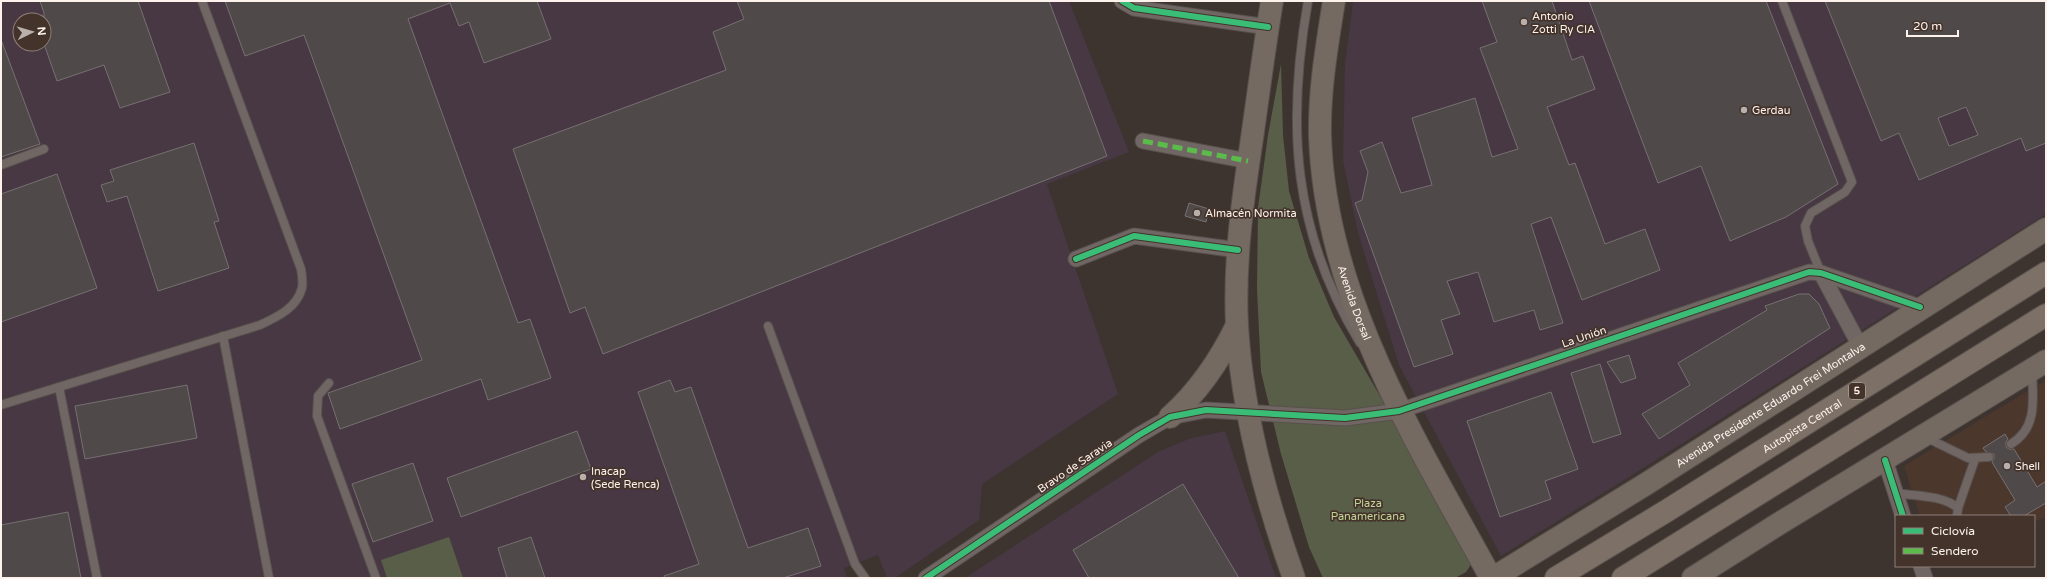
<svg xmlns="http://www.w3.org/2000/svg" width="2047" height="579" font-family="'Varela Round',sans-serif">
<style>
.built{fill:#4c372d}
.industrial{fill:#473843;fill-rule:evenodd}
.green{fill:#595e48}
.building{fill:#4f4949;stroke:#777071;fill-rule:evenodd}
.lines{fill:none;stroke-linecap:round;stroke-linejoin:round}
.lane-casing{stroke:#58504c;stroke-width:10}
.street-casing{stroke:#58504c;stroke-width:17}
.primary-casing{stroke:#58504c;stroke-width:24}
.highway-casing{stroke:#58504c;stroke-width:24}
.lane{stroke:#706764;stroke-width:8}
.street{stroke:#706764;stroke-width:15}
.primary{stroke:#746a62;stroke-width:22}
.highway{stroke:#7d7066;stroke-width:22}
.quiet{stroke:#5cbc4b;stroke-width:5;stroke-dasharray:10 5;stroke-linecap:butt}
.cycleway-casing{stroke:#43332a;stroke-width:8}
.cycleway{stroke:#3abd76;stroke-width:6}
.poi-dot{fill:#bab0ab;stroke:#43332a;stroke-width:1.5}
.labels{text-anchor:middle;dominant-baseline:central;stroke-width:3.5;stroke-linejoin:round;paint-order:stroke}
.shield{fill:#43332a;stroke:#c6b9b2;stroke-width:1}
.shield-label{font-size:10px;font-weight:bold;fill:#fef2ed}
.poi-label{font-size:11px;fill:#fef2ed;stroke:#43332a;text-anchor:start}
.street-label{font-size:11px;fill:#fef2ed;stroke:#43332a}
.park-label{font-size:11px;fill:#c2d398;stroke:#43332a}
</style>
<rect width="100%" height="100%" fill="#3d3430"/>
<!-- built -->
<polygon class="built" points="2046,380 2046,517 2034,522 2034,516 1920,516 1904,466"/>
<!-- industrial -->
<g class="industrial">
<path d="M1 1H1069L1129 152 1047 184 1118 394 982 484 979 520 895 578H887L878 555 844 568 847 578H1ZM20 20H44V44H20Z"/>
<polygon points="1353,1 2046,1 2046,214 1621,482 1501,556 1399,365 1358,233 1343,160 1345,65"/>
<polygon points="1225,431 1276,578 965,578 1158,452 1189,439"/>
</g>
<!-- green -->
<g class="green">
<polygon points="1281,64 1283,135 1289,191 1309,258 1334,317 1401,432 1472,563 1466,572 1455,578 1323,578 1309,547 1281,454 1261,372 1257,289 1258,208 1268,135"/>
<polygon points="449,537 463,578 387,578 381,560"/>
</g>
<!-- building -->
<g class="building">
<polygon points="40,1 138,1 170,92 120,108 104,65 57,81 44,44 44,13"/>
<polygon points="225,1 537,1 551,39 484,63 469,22 459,26 450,3 408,19 518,323 530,319 551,378 488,400 481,379 340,429 328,393 422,360 304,35 245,56"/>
<polygon points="737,1 1049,1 1107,156 603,354 585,307 570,313 513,149 726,70 713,32 744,19"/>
<polygon points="1482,1 1552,1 1572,60 1583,56 1595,89 1547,107 1569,165 1575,163 1605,244 1645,229 1660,270 1582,300 1551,217 1531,224 1563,323 1540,330 1534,310 1494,322 1478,272 1447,281 1460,314 1441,320 1453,354 1414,367 1355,203 1362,200 1368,172 1360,151 1382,142 1401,193 1432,185 1412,118 1475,98 1492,157 1518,149 1480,48 1497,42"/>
<polygon points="1589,1 1766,1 1838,184 1786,217 1730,241 1701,166 1658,183"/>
<path d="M1825 1H2046V143L2026 151 2021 138 1919 180 1899 133 1881 141ZM1966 107 1978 135 1949 146 1938 118Z"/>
<polygon points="2,42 40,144 1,157 1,43"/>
<polygon points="194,143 219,221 214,222 229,268 158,291 127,196 107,202 101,185 114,181 110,170"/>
<polygon points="57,174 97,288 1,322 1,194"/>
<polygon points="1189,203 1209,209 1206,222 1185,216"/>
<polygon points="1799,294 1809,294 1819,304 1830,328 1659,439 1642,414 1690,385 1678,363 1767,310 1765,306"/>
<polygon points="1629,355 1636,378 1621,383 1607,362"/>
<polygon points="1600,364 1621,434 1593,443 1571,373"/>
<polygon points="670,380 675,392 691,387 748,548 808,528 821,566 783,578 665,578 664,576 699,564 638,392"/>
<polygon points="187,385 197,438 85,459 75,406"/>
<polygon points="1551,392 1578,469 1545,481 1551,499 1500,517 1467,421"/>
<polygon points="577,431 591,469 461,517 447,478"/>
<polygon points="2005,434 2008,439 2006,442 2006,447 2009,449 2014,449 2037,487 2046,481 2046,503 2024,516 2011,516 2005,507 2015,500 1992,462 1994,459 1994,454 1986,452 1983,448"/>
<polygon points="413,463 433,521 373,542 352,484"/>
<polygon points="1183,484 1239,578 1089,578 1073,550"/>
<polygon points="68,512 81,578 1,578 1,525"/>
<polygon points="531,537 545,578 507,578 498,548"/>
</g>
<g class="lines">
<!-- lane casing -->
<g class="lane-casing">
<g id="lane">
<path d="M1308 1C1286 126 1293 232 1360 343"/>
<polyline points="1782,1 1852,182 1845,192 1811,213 1805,226 1808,241 1821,273"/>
<polyline points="1,165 44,149"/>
<polyline points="768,326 855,564 865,578"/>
<polyline points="223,336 269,578"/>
<polyline points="329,383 318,396 317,416 376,578"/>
<polyline points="59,387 97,578"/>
<path d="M1 405 260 325C277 317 297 308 302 288 303 283 302 275 301 269L202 1"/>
<polyline points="1925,437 1968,458 1989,457"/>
<path d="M2011 444C2038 428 2033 399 2032 371"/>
<path d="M1895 493C1916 496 1942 495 1958 508"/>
<polyline points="1957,516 1958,508 1975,459"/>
</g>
</g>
<!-- street casing -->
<g class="street-casing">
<g id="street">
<polyline points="1122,1 1134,8 1268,27"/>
<polyline points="1143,141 1248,161"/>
<polyline points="1076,259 1134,236 1238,250"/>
<polyline points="1821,273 1860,346"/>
<polyline points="1885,460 1903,516"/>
<polyline points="1921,566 1925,578"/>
<polyline points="926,578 1139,435 1170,417 1206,410 1345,418 1399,411 1809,272 1821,273 1920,307"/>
</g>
</g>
<!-- primary casing -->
<g class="primary-casing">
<g id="primary">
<path d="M1272 1C1264 49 1258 97 1251 145 1242 204 1234 265 1237 325 1242 412 1265 497 1294 578"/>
<path id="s1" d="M1334 1C1327 45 1319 91 1320 136 1325 297 1416 441 1491 578"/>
<path d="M1170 417C1199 391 1220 360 1237 325"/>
<path id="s2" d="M1493 578 1646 484 2046 229"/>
<polyline points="1693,578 1780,523 2046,361"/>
</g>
</g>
<!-- highway casing -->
<g class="highway-casing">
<g id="highway">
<path id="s3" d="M1556 578 1668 510 2046 273"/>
<polyline points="1623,578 2046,315"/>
</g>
</g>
<!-- lane -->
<use href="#lane" class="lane"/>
<!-- street -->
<use href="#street" class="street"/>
<!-- primary -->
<use href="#primary" class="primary"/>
<!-- highway -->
<use href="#highway" class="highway"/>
<!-- quiet -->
<polyline class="quiet" points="1143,141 1248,161"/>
<!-- cycleway casing -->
<g class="cycleway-casing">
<g id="cycleway">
<polyline points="1122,1 1134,8 1268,27"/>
<polyline points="1076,259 1134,236 1238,250"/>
<polyline points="1885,460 1903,516"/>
<polyline points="926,578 1139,435 1170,417 1206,410 1345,418 1399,411 1809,272 1821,273 1920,307"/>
</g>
</g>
<!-- cycleway -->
<use href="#cycleway" class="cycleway"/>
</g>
<!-- markers -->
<g class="poi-dot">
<circle cx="1524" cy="22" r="4"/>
<circle cx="1744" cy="110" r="4"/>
<circle cx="1197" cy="213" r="4"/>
<circle cx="2007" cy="466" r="4"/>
<circle cx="583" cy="477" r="4"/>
</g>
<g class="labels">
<!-- shield labels -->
<rect class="shield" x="1849" y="383" width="16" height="16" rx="3"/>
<g class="shield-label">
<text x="1857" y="391">5</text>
</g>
<!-- poi labels -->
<g class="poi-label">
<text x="1532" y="16">Antonio<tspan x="1532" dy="13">Zotti Ry CIA</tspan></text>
<text x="1752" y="110">Gerdau</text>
<text x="1205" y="213">Almacén Normita</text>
<text x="2015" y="466">Shell</text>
<text x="591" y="471">Inacap<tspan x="591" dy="13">(Sede Renca)</tspan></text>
</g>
<!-- street labels -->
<g class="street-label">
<text stroke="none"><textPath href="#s1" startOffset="307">Avenida Dorsal</textPath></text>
<text transform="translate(1584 337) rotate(-19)">La Unión</text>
<text stroke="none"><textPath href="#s2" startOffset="327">Avenida Presidente Eduardo Frei Montalva</textPath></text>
<text stroke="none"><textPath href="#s3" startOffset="289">Autopista Central</textPath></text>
<text transform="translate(1075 466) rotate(-34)">Bravo de Saravia</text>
</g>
<!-- park labels -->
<g class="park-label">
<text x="1368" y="503">Plaza<tspan x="1368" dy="13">Panamericana</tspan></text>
</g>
</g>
<!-- border -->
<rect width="2047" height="579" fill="none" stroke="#fef2ed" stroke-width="4"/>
<!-- legend -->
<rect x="1895" y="515" width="140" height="52" fill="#43332a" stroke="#8e7f78"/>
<rect x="1903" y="528" width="20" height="6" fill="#3abd76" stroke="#8e7f78"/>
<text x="1931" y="535" font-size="12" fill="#fef2ed">Ciclovía</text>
<rect x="1903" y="548" width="20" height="6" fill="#5cbc4b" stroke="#8e7f78"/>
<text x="1931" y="555" font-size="12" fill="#fef2ed">Sendero</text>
<!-- north arrow -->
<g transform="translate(32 32) rotate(85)"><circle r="19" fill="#43332a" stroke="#8e7f78"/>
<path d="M0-3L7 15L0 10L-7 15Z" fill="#bab0ab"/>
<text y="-6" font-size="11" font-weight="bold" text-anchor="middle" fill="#fef2ed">N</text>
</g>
<!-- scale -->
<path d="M1907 30v6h51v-6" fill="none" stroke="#fef2ed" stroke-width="2"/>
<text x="1913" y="30" font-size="12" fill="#fef2ed" stroke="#43332a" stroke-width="3" paint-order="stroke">20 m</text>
</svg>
